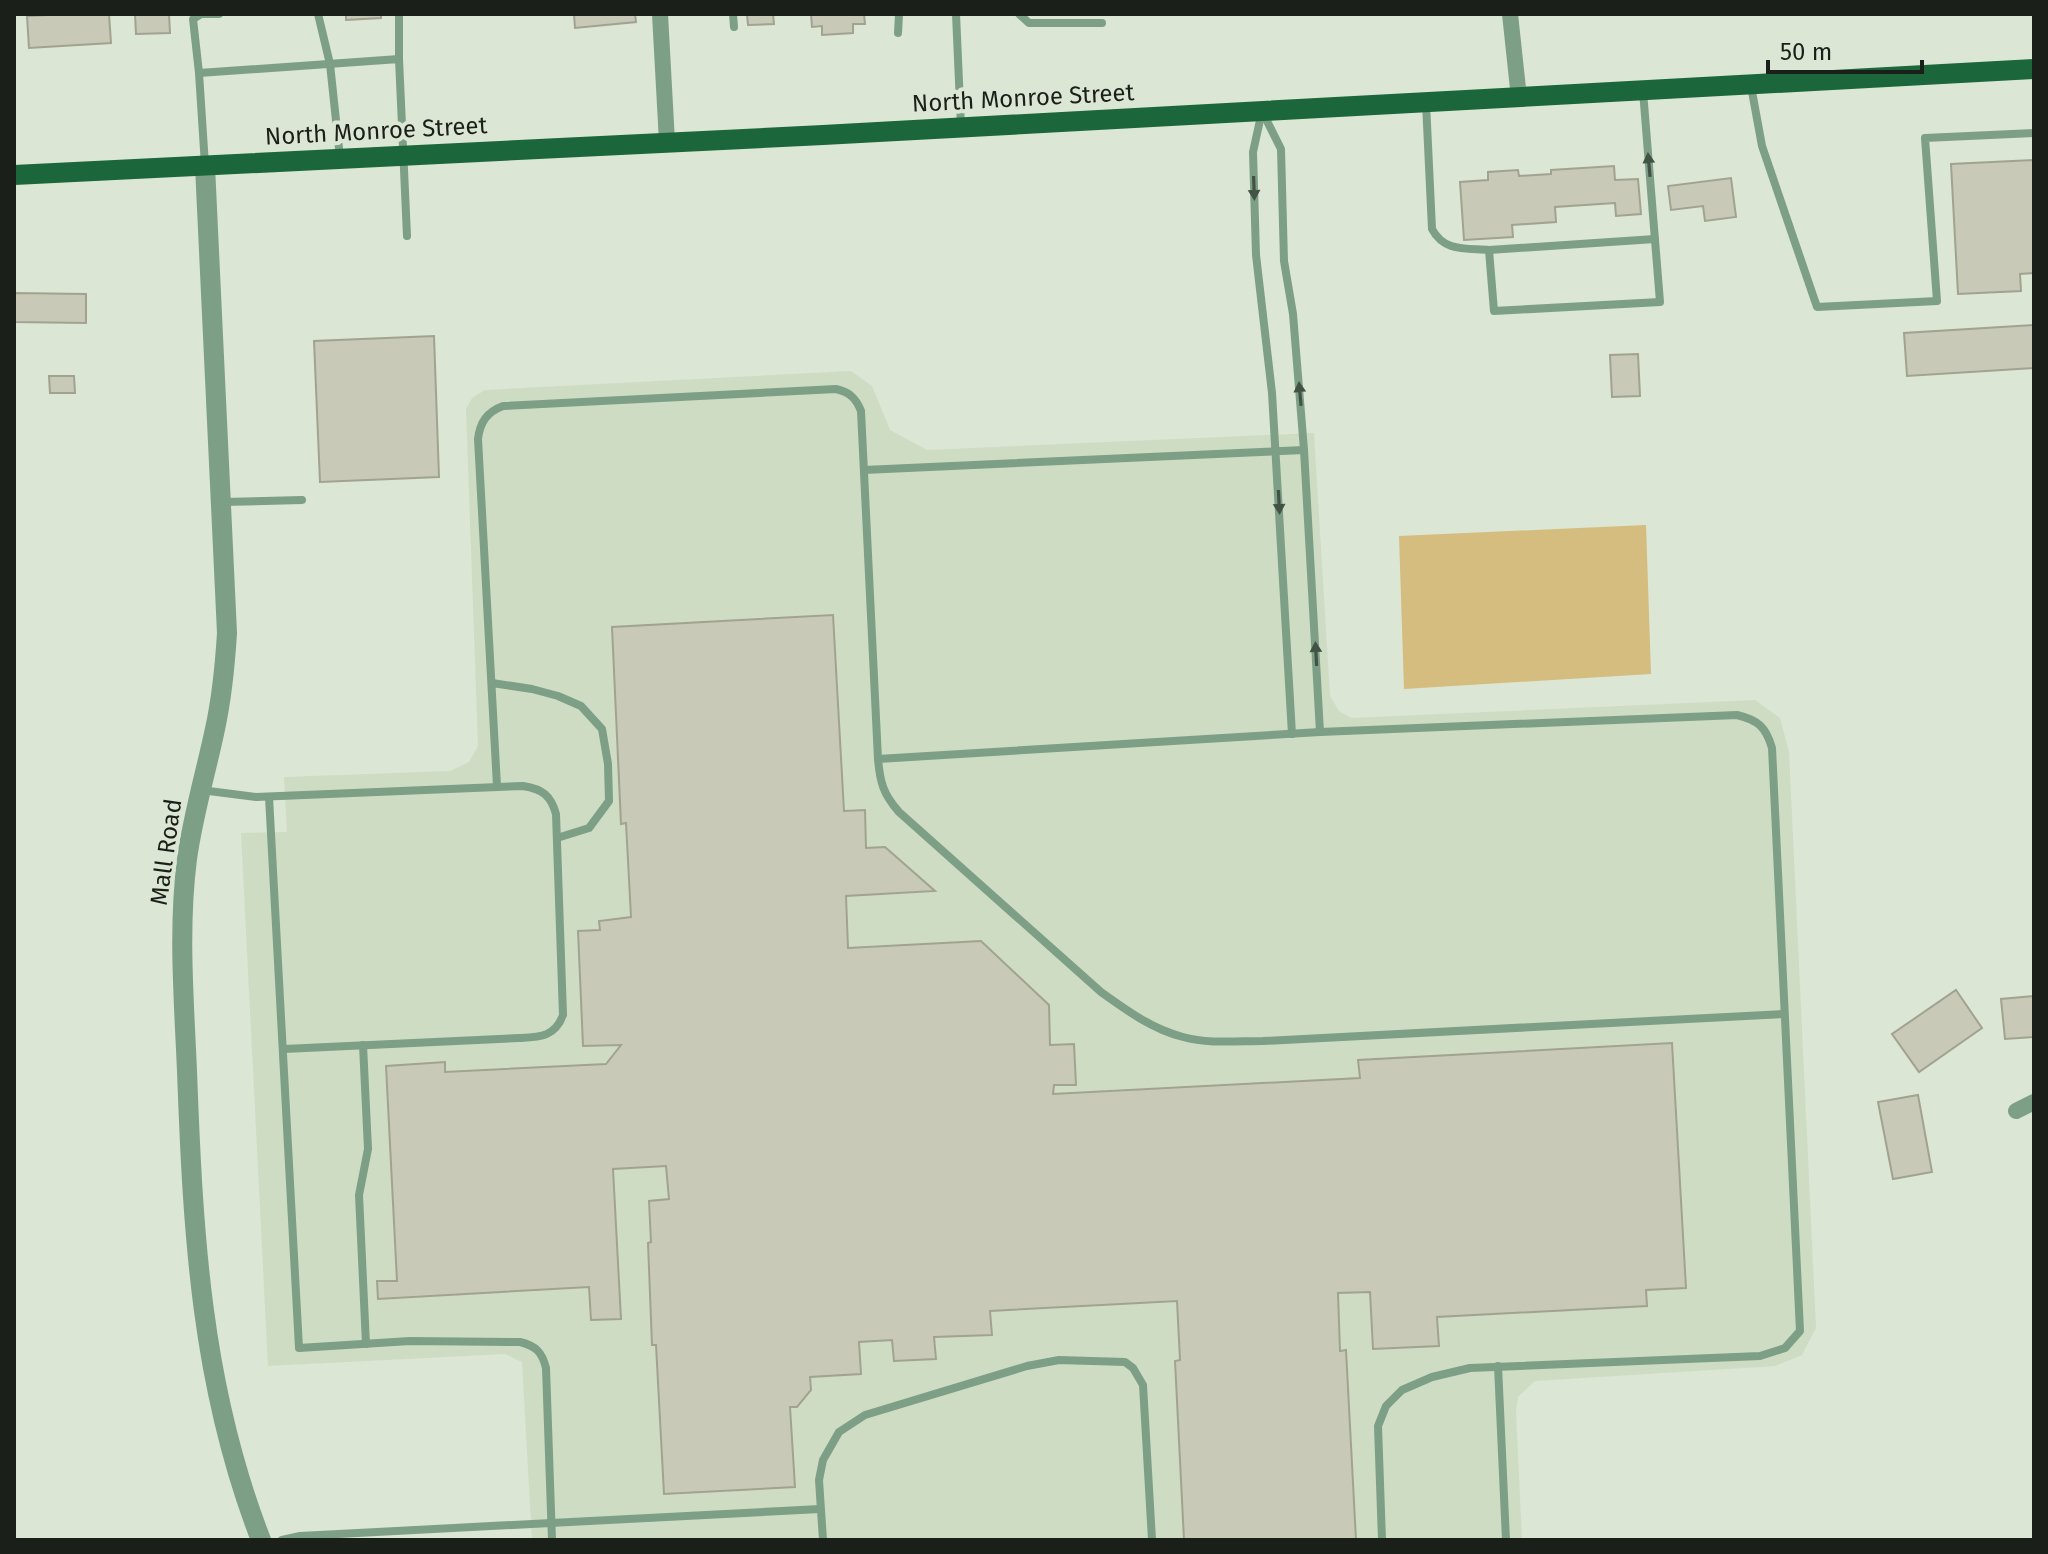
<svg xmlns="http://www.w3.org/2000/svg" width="2048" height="1554" font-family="'Fira Sans',sans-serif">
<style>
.built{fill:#cedcc4}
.green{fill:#d5bd7f}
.building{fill:#c8cab7;stroke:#a1a390;stroke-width:2}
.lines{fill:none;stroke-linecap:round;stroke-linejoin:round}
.service{stroke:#7c9f86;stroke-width:8}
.minor{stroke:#7c9f86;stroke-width:16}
.tertiary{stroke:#7c9f86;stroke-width:20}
.primary{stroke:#1b663b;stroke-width:20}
.oneway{fill:#425245}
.labels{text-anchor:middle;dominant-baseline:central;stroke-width:8;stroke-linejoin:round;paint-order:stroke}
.street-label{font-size:24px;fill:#1b1f19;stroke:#dbe6d4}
</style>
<rect width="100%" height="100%" fill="#dbe6d4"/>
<!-- built -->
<polygon class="built" points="851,371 872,386 890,430 927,450 1314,433 1330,696 1339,711 1351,718 1755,700 1780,718 1789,752 1816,1328 1802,1355 1775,1366 1535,1381 1518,1397 1516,1412 1522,1540 532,1540 522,1362 505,1354 268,1366 241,833 287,832 284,777 450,771 469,762 478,746 466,409 472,398 485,390"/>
<!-- green -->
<polygon class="green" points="1646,525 1651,674 1404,689 1399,536"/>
<!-- building -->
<g class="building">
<polygon points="69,14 109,14 111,43 29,48 27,16"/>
<polygon points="135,14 169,14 170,33 136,34"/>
<polygon points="346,14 381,14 381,18 346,20"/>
<polygon points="574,14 635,14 636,22 575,28"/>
<polygon points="747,14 773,14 774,24 748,25"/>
<polygon points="811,14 864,14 865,24 853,24 853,33 822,35 822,26 812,27"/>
<polygon points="2034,160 2034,273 2020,274 2021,291 1958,294 1951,164"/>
<polygon points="1614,166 1615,180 1638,179 1641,214 1616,216 1615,203 1555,207 1556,222 1512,225 1513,237 1464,240 1460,182 1488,180 1488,172 1518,170 1519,176 1551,174 1551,170"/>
<polygon points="1731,178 1736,217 1705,221 1703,206 1671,210 1668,186"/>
<polygon points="14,293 86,294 86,323 14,322"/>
<polygon points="2034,325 2034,368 1907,376 1904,333"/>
<polygon points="434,336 439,477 320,482 314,341"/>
<polygon points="1638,354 1640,396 1612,397 1610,355"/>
<polygon points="49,376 74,376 75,393 50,393"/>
<polygon points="833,615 844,811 865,810 866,848 885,847 935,891 846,896 848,948 981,941 1049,1005 1050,1045 1074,1044 1076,1085 1054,1085 1053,1094 1360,1078 1358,1060 1672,1043 1686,1288 1646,1290 1647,1306 1437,1317 1439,1346 1373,1349 1370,1292 1338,1293 1340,1351 1346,1350 1356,1540 1184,1540 1175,1361 1180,1360 1177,1301 990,1311 992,1335 934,1337 936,1359 894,1361 892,1340 859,1342 861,1374 810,1377 811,1390 797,1407 790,1407 795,1487 664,1494 656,1345 652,1345 648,1243 651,1242 649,1201 669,1199 666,1166 613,1169 621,1319 591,1320 589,1287 378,1299 377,1281 397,1281 386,1066 445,1062 445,1072 606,1064 621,1045 583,1046 578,931 600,930 599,921 631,917 626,823 621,824 612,627"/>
<polygon points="1956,990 1982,1028 1919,1072 1892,1034"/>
<polygon points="2034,996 2034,1037 2005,1039 2001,999"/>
<polygon points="1918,1095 1932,1172 1893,1179 1878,1102"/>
</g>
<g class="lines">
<!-- service -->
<g class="service">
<polyline points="318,14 330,64 340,158"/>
<polyline points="399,14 399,59"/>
<polyline points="733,14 734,27"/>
<polyline points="956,14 961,127"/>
<polyline points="1019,14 1029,23 1102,23"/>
<polyline points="898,33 899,14"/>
<polyline points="199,73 193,19 201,14 219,14"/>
<polyline points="1751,86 1762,146 1817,307 1937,301 1925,138 2034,133"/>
<path d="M1426 103 1432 229C1444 252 1466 248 1489 250L1494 311 1660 302 1643 91"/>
<polyline points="1262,111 1281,149 1284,261 1293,314 1304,450 1320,732"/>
<polyline points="1262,111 1253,152 1256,255 1272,393 1292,734"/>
<polyline points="205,165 199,73 399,59 407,236"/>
<polyline points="1489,250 1655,239"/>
<polyline points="864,470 1304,450"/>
<polyline points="223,502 302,500"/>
<polyline points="492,683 532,689 558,696 581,706 602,729 608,764 609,801 589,828 557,838"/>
<path d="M878 759 1320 732 1737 715C1758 720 1766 727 1772 748L1800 1331 1785 1348 1760 1356 1470 1368 1432 1377 1402 1390 1386 1406 1378 1426 1382 1540"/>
<path d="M497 786 478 439C480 422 487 412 503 406L836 389C849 392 856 398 861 411L878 759C880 782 883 794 899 812L1101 992C1126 1010 1152 1029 1183 1037 1208 1044 1237 1041 1263 1041L1784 1014"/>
<path d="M201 790 256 797 523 786C543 789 551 796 556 814L563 1015C555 1037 540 1037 519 1038L284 1049"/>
<path d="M269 797 299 1348 410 1341 520 1342C536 1346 542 1352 546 1368L552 1540"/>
<polyline points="363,1045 368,1149 359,1195 366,1344"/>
<polyline points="1498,1366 1506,1540"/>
<polyline points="282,1540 300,1536 820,1509"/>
<polyline points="823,1540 819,1480 823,1460 839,1432 865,1415 1027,1366 1059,1360 1125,1362 1133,1368 1143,1385 1152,1540"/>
</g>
<!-- minor -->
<g class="minor">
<polyline points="660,14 667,142"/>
<polyline points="1510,14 1519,98"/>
<polyline points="2016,1111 2034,1102"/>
</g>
<!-- tertiary -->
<path class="tertiary" d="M205 166 227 633C225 665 222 697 215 729 206 772 193 815 187 859 178 929 184 1000 187 1071 193 1234 201 1386 261 1540"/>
<!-- primary -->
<polyline class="primary" points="14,175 823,135 2034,69"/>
</g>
<!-- one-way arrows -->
<defs><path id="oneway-solid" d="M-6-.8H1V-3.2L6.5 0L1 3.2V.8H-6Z" transform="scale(2)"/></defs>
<g class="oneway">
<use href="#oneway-solid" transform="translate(1649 165) rotate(-95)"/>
<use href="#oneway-solid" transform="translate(1254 188) rotate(88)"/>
<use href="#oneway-solid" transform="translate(1300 394) rotate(-95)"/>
<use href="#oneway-solid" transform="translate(1279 502) rotate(87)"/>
<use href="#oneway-solid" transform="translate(1316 654) rotate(-93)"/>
</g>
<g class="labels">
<!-- street labels -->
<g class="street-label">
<text transform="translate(1023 98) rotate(-3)">North Monroe Street</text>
<text transform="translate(376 131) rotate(-3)">North Monroe Street</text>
<text transform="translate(166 852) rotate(-82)">Mall Road</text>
</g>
</g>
<!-- border -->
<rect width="2048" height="1554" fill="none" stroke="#1b1f19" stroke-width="32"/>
<!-- scale -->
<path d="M1768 60v12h154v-12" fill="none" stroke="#1b1f19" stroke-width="4"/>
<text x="1780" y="60" font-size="24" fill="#1b1f19" stroke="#dbe6d4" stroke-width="6" paint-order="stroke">50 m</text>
</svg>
